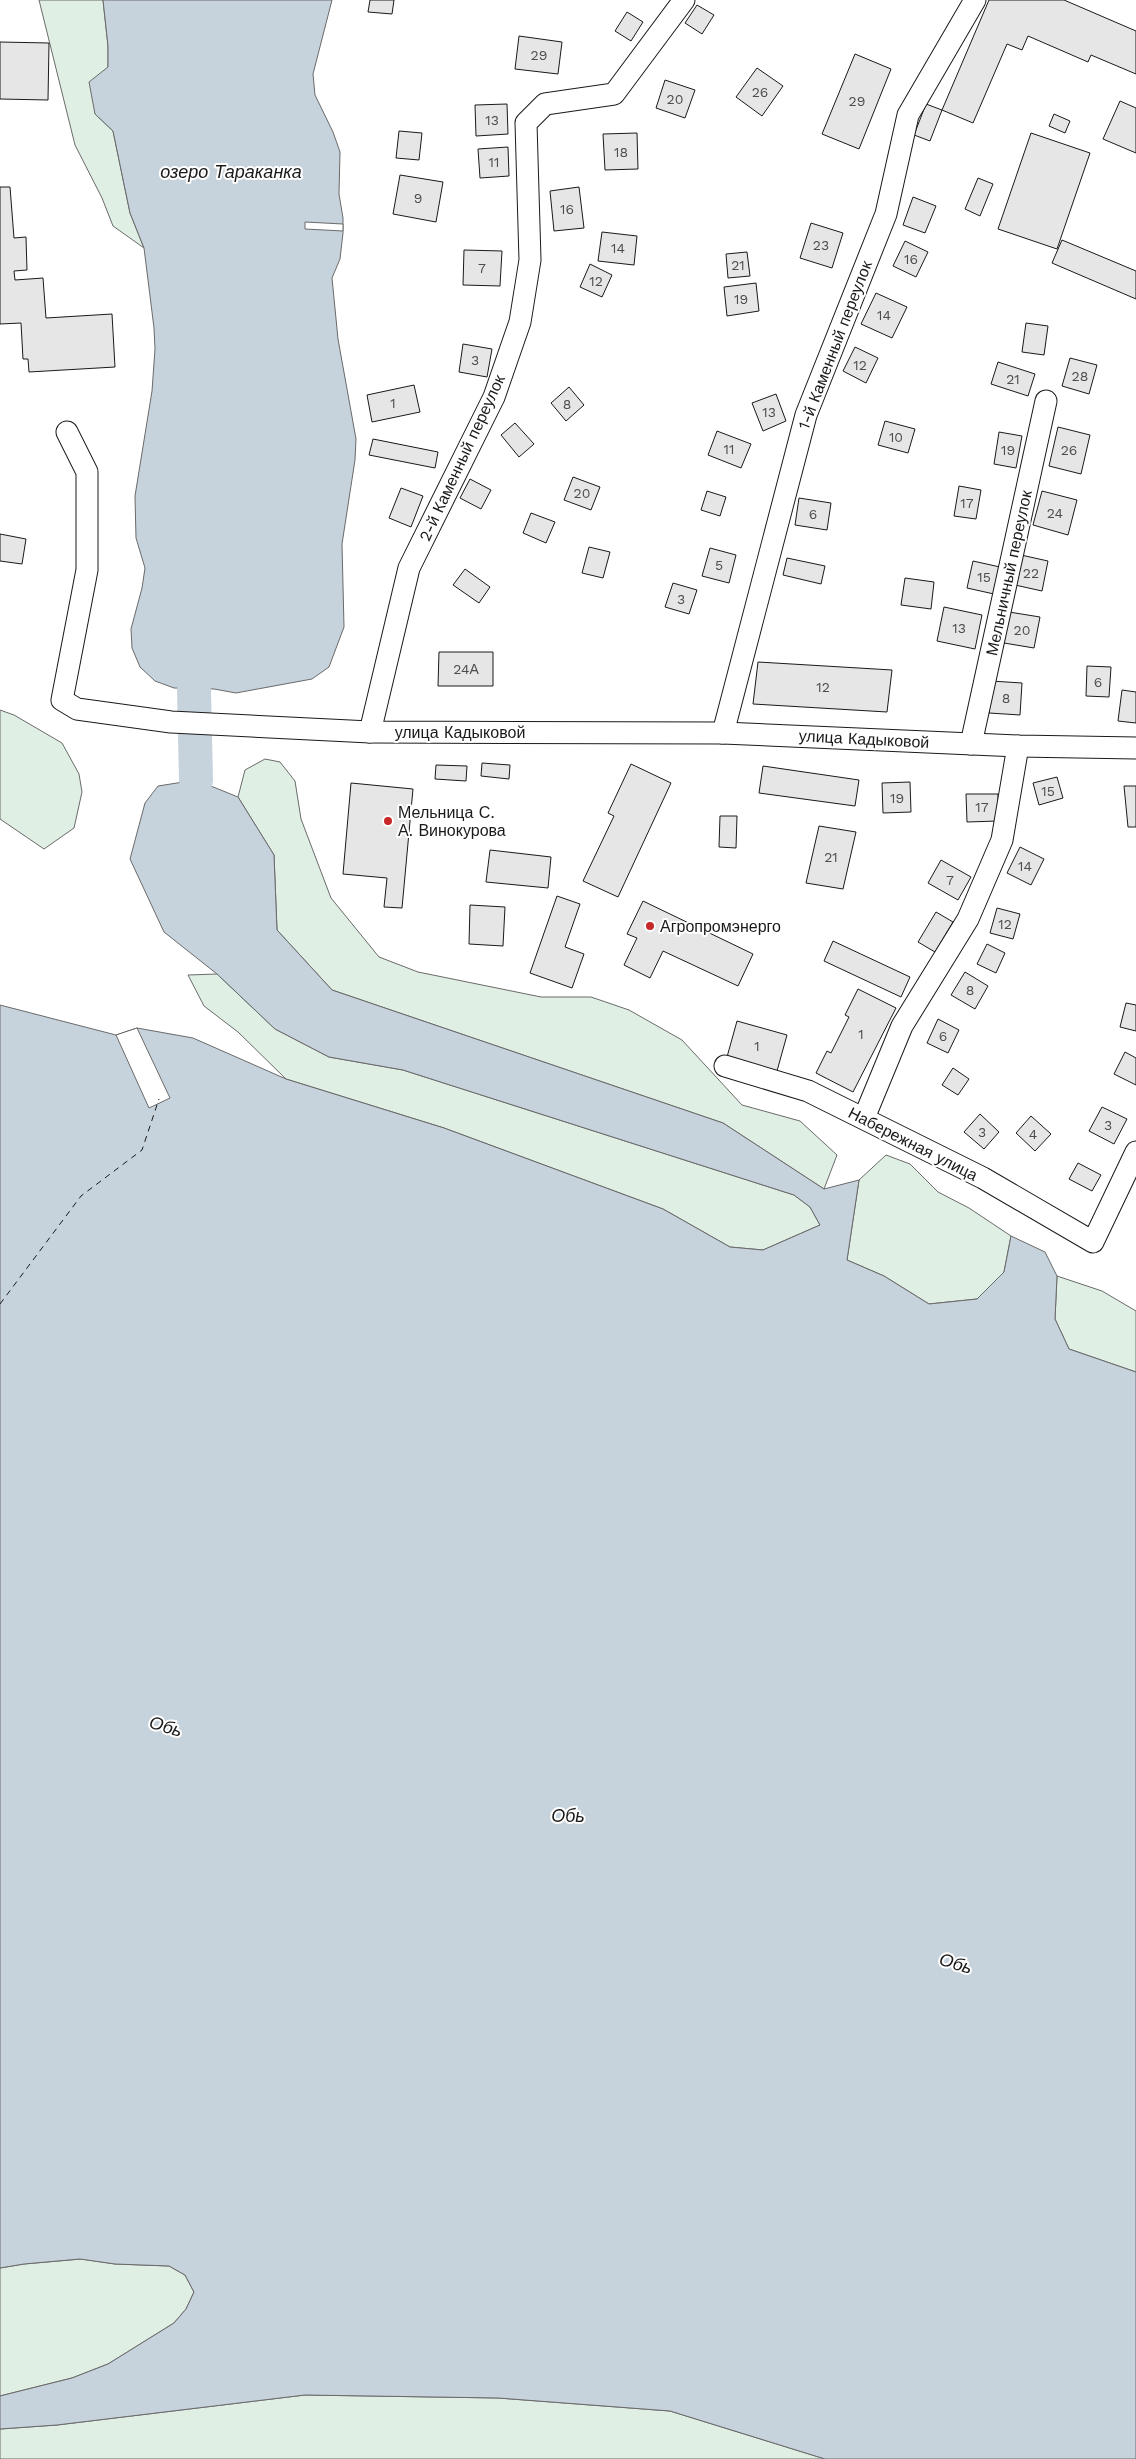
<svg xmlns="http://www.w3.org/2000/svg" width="1136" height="2459" font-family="'Work Sans',sans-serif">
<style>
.green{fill:#e0efe3;stroke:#6a6a6a}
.water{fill:#c6d2dc;stroke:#6a6a6a}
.pier{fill:#fff;stroke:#6a6a6a}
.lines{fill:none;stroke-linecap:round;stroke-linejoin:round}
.river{stroke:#c6d2dc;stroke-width:34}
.ferry{stroke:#1a1a1a;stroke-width:1;stroke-dasharray:6 5;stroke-linecap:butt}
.building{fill:#e6e6e6;stroke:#1a1a1a}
.minor-casing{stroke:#1a1a1a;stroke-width:23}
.minor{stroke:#fff;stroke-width:21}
.poi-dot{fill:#c62828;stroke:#fff;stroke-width:2}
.labels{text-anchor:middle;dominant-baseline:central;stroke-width:4;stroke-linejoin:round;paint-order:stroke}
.number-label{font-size:14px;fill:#4d4d4d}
.street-label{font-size:16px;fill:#1a1a1a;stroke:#fff}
.poi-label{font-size:16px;fill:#1a1a1a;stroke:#fff;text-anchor:start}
.water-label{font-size:18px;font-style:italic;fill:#1a1a1a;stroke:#fff}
</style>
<rect width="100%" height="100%" fill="#fff"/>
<!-- green -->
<g class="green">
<polygon points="39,0 103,0 108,46 108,67 95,114 113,131 130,213 144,248 113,226 102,198 75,145"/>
<polygon points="0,710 14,715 62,743 79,774 82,792 74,828 44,849 0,819"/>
<polygon points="265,759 280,762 295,781 301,819 331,898 379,957 418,972 541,997 591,997 629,1010 682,1040 742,1105 800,1121 837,1155 824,1189 723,1123 332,990 277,930 274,855 238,797 245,770"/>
<polygon points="217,974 275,1029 329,1057 403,1070 794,1195 810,1207 820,1225 763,1250 730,1247 663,1209 444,1128 286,1079 238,1032 204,1006 188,975"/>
<polygon points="886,1155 910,1164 938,1192 969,1208 1011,1236 1004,1272 977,1299 929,1304 884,1276 847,1260 859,1180"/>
<polygon points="1057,1276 1102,1291 1136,1311 1136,1372 1069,1349 1055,1319"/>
<polygon points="81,2259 115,2264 169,2266 185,2275 194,2292 186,2309 174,2323 108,2364 72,2378 0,2396 0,2268 24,2264"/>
<polygon points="305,2395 498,2398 670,2411 825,2459 0,2459 0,2429 57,2425"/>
</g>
<!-- water -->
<g class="water">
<polygon points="103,0 332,0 313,74 315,95 333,132 340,152 339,194 343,218 343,233 340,259 332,278 338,339 356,439 355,460 342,544 344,627 329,667 312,679 236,693 214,689 174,688 155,681 140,667 132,648 131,629 142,588 145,568 136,538 135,496 152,391 155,349 154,328 144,248 130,213 113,131 95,114 89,82 108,67 108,46"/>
<polygon points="196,780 238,797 274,855 277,930 332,990 723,1123 824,1189 859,1180 847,1260 884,1276 929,1304 977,1299 1004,1272 1011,1236 1045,1252 1057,1276 1055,1319 1069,1349 1136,1372 1136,2459 825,2459 670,2411 498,2398 305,2395 57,2425 0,2429 0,2396 72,2378 108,2364 174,2323 186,2309 194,2292 185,2275 169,2266 115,2264 80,2259 24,2264 0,2268 0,1005 116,1035 137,1028 193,1038 286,1079 444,1128 663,1209 730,1247 763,1250 820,1225 810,1207 794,1195 403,1070 329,1057 275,1029 217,974 164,932 130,859 145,803 158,786"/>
</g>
<!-- pier -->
<g class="pier">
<polygon points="305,222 343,224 343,231 305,229"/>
<polygon points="137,1028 170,1098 149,1108 116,1035"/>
</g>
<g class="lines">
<!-- river -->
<polyline class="river" points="194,690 196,780"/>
<!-- ferry -->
<polyline class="ferry" points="0,1304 81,1196 142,1150 159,1099"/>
</g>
<!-- building -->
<g class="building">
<polygon points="370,0 394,0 392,14 368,12"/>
<polygon points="989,0 1064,0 1136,31 1136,74 1091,55 1088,62 1028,36 1022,50 1007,44 973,123 942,110"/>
<polygon points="697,5 714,15 702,34 685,23"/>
<polygon points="627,12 643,22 631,41 615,31"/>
<polygon points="519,36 562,42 558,74 515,69"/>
<polygon points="0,42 49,43 48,100 0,99"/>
<polygon points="855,54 891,69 859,149 822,134"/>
<polygon points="757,68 783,86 762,116 736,97"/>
<polygon points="665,80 695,90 685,118 656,108"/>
<polygon points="1120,101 1136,108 1136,153 1103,139"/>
<polygon points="507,104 508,134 476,136 475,105"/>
<polygon points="926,104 942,110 930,141 914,135"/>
<polygon points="1054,114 1070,121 1065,133 1049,126"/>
<polygon points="399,131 422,133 419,160 396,158"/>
<polygon points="637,133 638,169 605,170 603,134"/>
<polygon points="1031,133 1090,153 1057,249 998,229"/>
<polygon points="508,147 509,176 480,178 478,149"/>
<polygon points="400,175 443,182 436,222 393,214"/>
<polygon points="978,178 993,184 980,216 965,209"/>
<polygon points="0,187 10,187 14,238 26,237 27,270 14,271 15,280 43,278 46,318 112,314 115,367 29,372 28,359 23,359 21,323 0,324"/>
<polygon points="579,187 584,228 554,231 550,191"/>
<polygon points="913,197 936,206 925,233 903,225"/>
<polygon points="811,223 843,233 832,268 800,258"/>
<polygon points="602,232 637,236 634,265 598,261"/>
<polygon points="1062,240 1136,271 1136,299 1052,263"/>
<polygon points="905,241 928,252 916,277 893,266"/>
<polygon points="464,250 502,251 500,286 463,285"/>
<polygon points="747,252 750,276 728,278 726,254"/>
<polygon points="590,264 612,275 602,297 580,287"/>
<polygon points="756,283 759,311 727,316 724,287"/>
<polygon points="876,293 907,307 892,338 861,324"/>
<polygon points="1026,323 1048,326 1044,355 1022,352"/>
<polygon points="463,344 492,349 487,377 459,372"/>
<polygon points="855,347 878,358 866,383 843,371"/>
<polygon points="1070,358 1097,365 1089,394 1062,386"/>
<polygon points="998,362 1035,374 1028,396 991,384"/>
<polygon points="414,385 420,412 372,422 367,395"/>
<polygon points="569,387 584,405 566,421 551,403"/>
<polygon points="776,394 786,421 763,431 752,403"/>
<polygon points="885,421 915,429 908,453 878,445"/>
<polygon points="515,423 534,444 519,457 501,435"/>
<polygon points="1058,427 1090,435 1081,474 1049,466"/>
<polygon points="717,431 751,444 741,468 708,455"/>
<polygon points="999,432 1022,436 1016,468 994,464"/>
<polygon points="373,439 438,452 435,468 369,455"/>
<polygon points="573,477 600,487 591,510 564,500"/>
<polygon points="470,479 491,490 481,509 460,498"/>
<polygon points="959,486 981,490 976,519 954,516"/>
<polygon points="401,488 423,496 411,527 389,518"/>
<polygon points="707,491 726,497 720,516 701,510"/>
<polygon points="1042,491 1077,500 1068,535 1033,525"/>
<polygon points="799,498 831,503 827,530 795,525"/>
<polygon points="531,513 555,522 546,543 523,533"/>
<polygon points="0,534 26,539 22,564 0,561"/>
<polygon points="589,547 610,552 603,578 582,573"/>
<polygon points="710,548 736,555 729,583 702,576"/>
<polygon points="1021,555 1048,561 1042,591 1015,585"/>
<polygon points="787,558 825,566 821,584 783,575"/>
<polygon points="973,561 1000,567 994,594 967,588"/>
<polygon points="465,569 490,587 479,603 453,585"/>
<polygon points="905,578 934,582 931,609 901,605"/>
<polygon points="673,583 697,590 689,614 665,607"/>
<polygon points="944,607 982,615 975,649 937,641"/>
<polygon points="1009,612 1040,617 1034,648 1004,643"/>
<polygon points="439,652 493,652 493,686 438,686"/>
<polygon points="758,662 892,670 887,712 753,704"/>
<polygon points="1087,666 1111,667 1109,697 1086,696"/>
<polygon points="991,681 1022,683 1020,715 989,713"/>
<polygon points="1122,690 1136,692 1136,723 1118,721"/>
<polygon points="482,763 510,765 509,779 481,776"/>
<polygon points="631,764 671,783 618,897 583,881 614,816 608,813"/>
<polygon points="436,765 467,766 466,781 435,779"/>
<polygon points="763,766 859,780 855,806 759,793"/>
<polygon points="1057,777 1063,798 1039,805 1033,783"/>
<polygon points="910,782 911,812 883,813 882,783"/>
<polygon points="351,783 413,789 402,908 384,907 387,878 343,874"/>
<polygon points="1124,786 1136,786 1136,827 1128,827"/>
<polygon points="966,794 998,794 998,821 967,822"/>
<polygon points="720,816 737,816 736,848 719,847"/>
<polygon points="819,826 856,832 843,889 806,883"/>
<polygon points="1020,847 1044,859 1031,885 1007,873"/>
<polygon points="490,850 551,857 548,888 486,882"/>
<polygon points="941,860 971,877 958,900 928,883"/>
<polygon points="557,896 580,904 565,947 584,954 572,988 530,973"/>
<polygon points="643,901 753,954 738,986 663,951 650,978 624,965 637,938 627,934"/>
<polygon points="470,905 505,907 503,946 469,944"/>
<polygon points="997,908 1020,914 1013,939 990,933"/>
<polygon points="936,912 953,922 935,952 918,942"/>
<polygon points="833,941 910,977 901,997 824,961"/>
<polygon points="987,944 1005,953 996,973 977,964"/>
<polygon points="965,972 988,986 975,1009 951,995"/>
<polygon points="858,989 896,1008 853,1092 816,1073 827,1051 831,1053 849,1017 845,1015"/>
<polygon points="1126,1003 1136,1005 1136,1031 1120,1027"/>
<polygon points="938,1019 959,1030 948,1053 927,1043"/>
<polygon points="737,1021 787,1035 777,1071 727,1057"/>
<polygon points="1125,1052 1136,1058 1136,1085 1114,1074"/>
<polygon points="953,1068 969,1079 958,1095 942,1085"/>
<polygon points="1102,1107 1127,1119 1114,1144 1089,1131"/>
<polygon points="980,1114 999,1132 984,1149 964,1132"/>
<polygon points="1031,1116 1051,1134 1035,1151 1016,1133"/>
<polygon points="1078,1163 1101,1175 1092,1191 1069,1179"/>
</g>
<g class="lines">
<!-- minor casing -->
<g class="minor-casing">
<g id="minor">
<polyline points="67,432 87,472 87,570 62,700 77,709 171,722 370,732 723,733 1018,746 1136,748"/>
<polyline points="370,732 409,568 494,397 520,322 530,260 526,123 545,104 614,94 684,0"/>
<polyline points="723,733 806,415 886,214 908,115 975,0"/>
<polyline points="971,744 1046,401"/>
<polyline points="725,1066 808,1091 983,1178 1093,1242 1136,1152"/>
<polyline points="864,1118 902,1026 968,919 1002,840 1018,746"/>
</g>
</g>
<!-- minor -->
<use href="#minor" class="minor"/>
</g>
<!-- markers -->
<g class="poi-dot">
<circle cx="388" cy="821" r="5"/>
<circle cx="650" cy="926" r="5"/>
</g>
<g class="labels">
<!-- number labels -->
<g class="number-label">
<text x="539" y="55">29</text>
<text x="760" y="92">26</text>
<text x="675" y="99">20</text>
<text x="857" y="101">29</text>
<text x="492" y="120">13</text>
<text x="621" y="152">18</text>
<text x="494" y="162">11</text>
<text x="418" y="198">9</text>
<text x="567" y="209">16</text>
<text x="821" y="245">23</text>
<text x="618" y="248">14</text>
<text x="911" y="259">16</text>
<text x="738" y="265">21</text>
<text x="482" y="268">7</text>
<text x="596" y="281">12</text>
<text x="741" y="299">19</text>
<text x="884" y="315">14</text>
<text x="475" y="360">3</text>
<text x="860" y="365">12</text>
<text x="1080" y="376">28</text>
<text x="1013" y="379">21</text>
<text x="393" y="403">1</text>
<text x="567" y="404">8</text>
<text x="769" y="412">13</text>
<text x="896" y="437">10</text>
<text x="729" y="449">11</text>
<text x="1008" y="450">19</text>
<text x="1069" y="450">26</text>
<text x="582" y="493">20</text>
<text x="967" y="503">17</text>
<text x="1055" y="513">24</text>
<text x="813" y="514">6</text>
<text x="719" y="565">5</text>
<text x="1031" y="573">22</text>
<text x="984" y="577">15</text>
<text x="681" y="599">3</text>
<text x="959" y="628">13</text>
<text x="1022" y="630">20</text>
<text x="466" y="669">24А</text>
<text x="1098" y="682">6</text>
<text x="823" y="687">12</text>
<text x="1006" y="698">8</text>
<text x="1048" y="791">15</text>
<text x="897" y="798">19</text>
<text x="982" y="807">17</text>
<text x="831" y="857">21</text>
<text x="1025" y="866">14</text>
<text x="950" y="880">7</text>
<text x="1005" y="924">12</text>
<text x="970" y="990">8</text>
<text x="861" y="1034">1</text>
<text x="943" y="1036">6</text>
<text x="757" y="1046">1</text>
<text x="1108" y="1125">3</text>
<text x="982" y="1132">3</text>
<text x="1033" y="1134">4</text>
</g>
<!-- street labels -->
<g class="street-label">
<text transform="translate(835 345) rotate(-69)">1-й Каменный переулок</text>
<text transform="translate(462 458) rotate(-65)">2-й Каменный переулок</text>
<text transform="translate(1009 573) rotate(-78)">Мельничный переулок</text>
<text x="460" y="732">улица Кадыковой</text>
<text transform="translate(864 739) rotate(3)">улица Кадыковой</text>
<text transform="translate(913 1144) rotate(27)">Набережная улица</text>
</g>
<!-- poi labels -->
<g class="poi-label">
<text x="398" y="812">Мельница С.<tspan x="398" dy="18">А. Винокурова</tspan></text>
<text x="660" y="926">Агропромэнерго</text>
</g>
<!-- water labels -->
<g class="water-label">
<text x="231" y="171">озеро Тараканка</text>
<text transform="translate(166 1726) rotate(17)">Обь</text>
<text x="568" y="1815">Обь</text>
<text transform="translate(956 1963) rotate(17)">Обь</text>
</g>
</g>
</svg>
